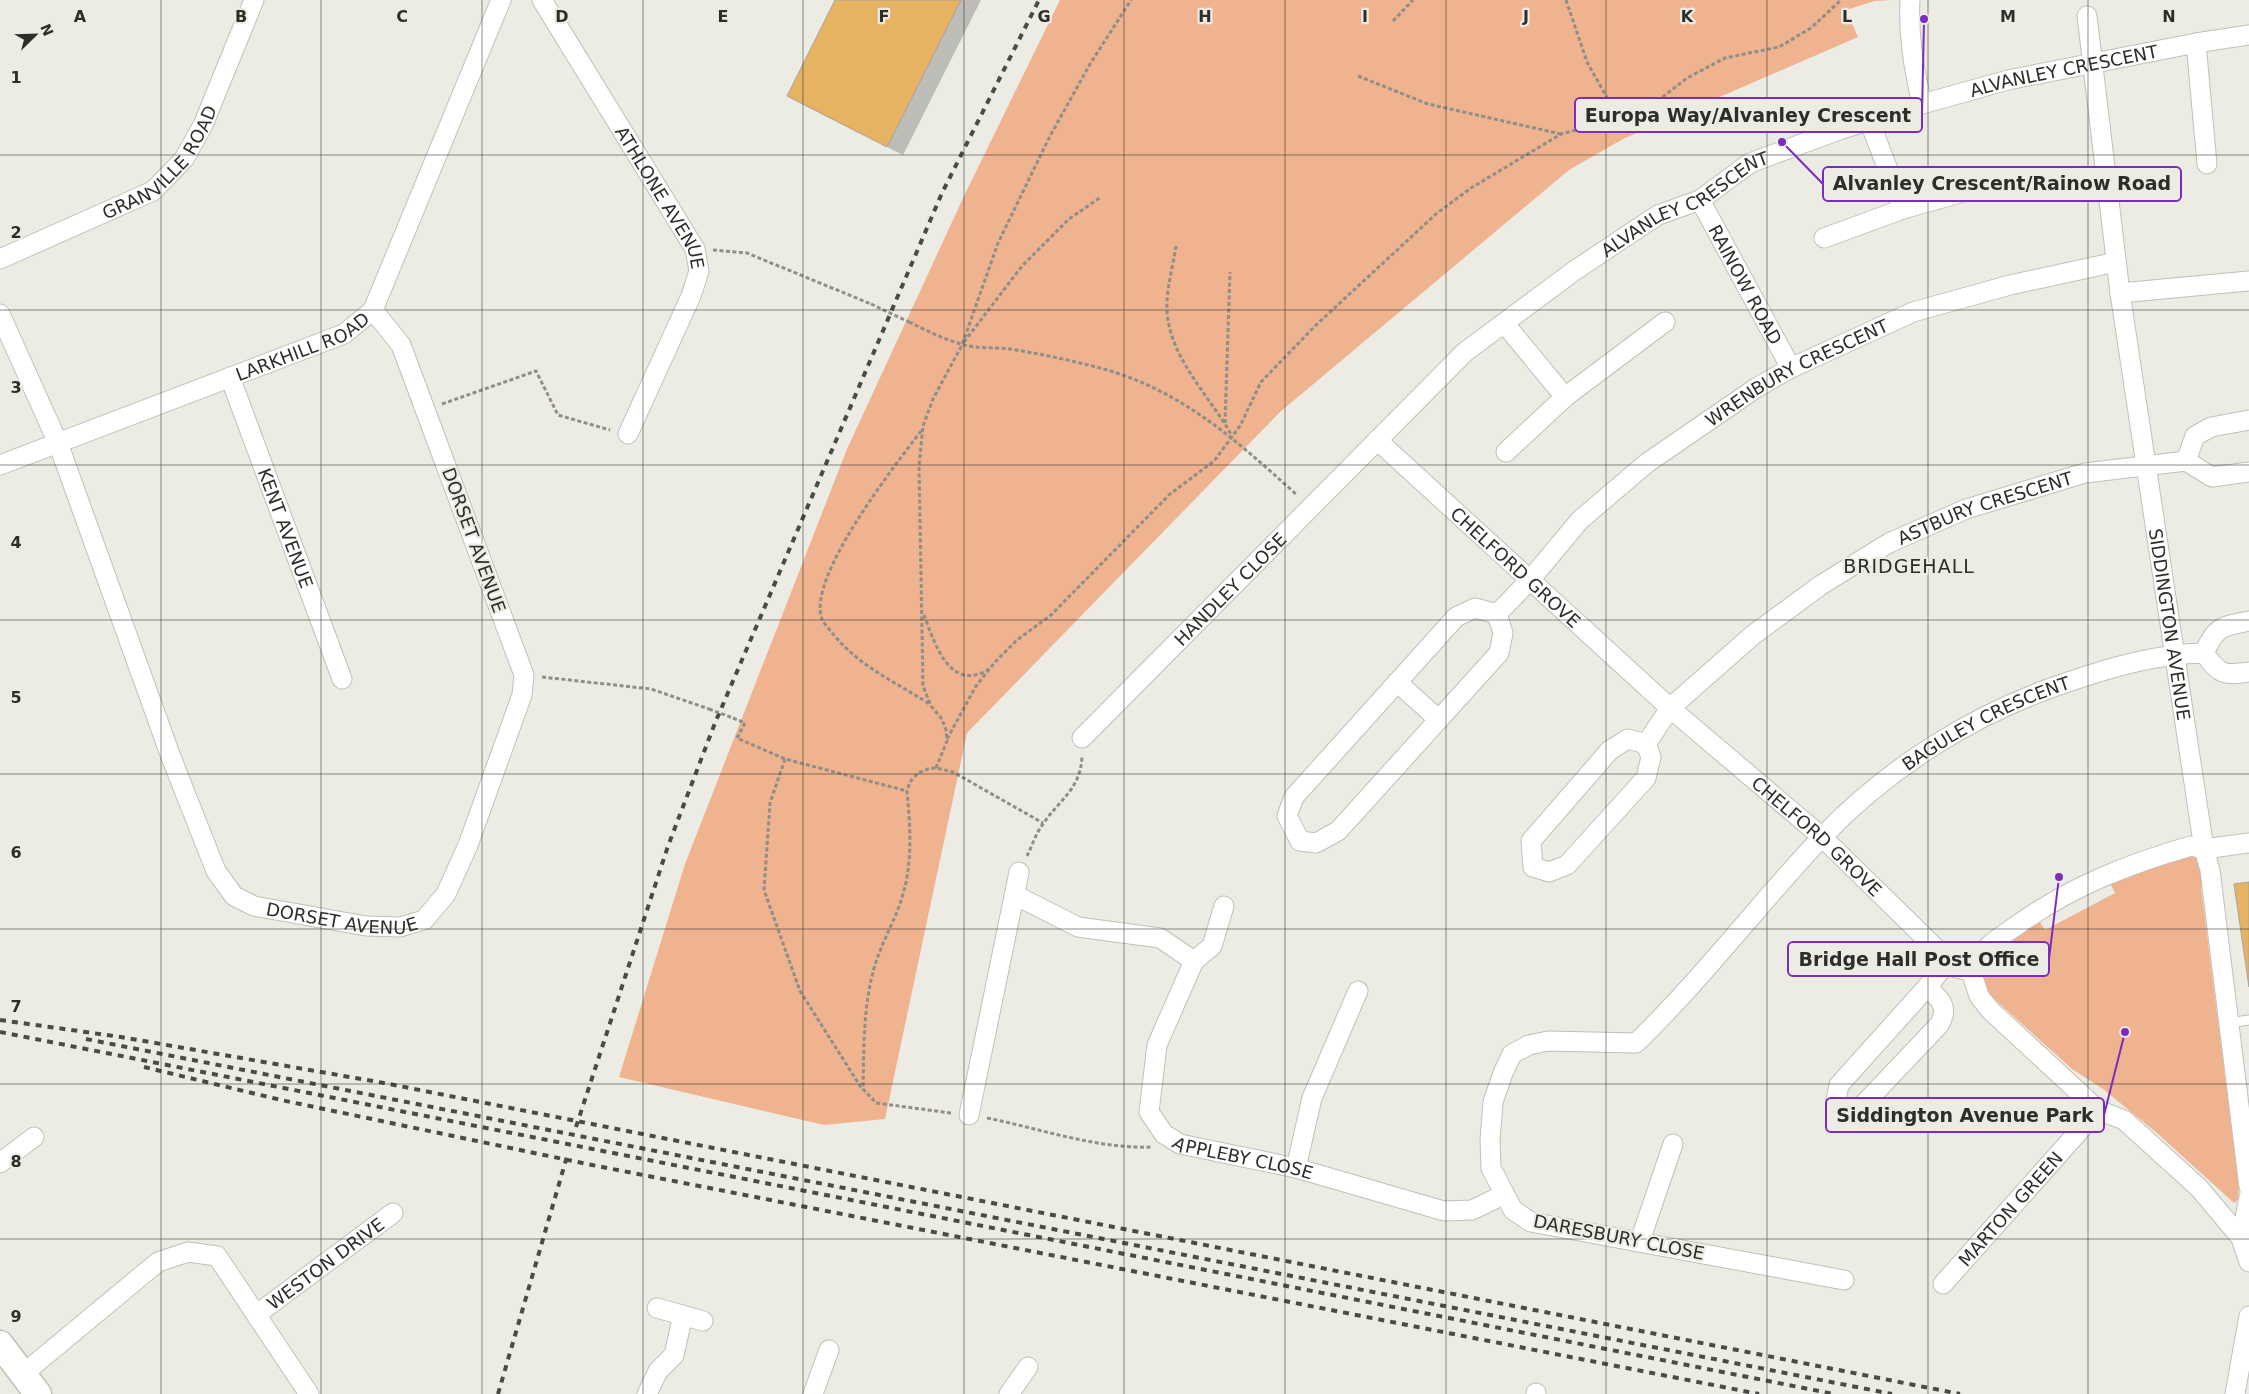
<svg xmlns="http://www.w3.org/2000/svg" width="2249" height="1394" font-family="'DejaVu Sans',sans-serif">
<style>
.green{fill:#f0b390}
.shadow{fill:#0003}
.building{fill:#e6b363;stroke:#a8a39c}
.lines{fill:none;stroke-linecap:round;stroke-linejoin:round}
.lane-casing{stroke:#c1c0b8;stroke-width:11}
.street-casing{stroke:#c1c0b8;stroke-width:21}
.secondary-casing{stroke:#c1c0b8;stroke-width:29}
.path{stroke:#8f8e88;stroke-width:3;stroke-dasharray:4 2.5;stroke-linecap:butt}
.lane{stroke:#fff;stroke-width:9}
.street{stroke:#fff;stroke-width:19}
.secondary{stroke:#fff;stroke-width:26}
.rail{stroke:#4b4a47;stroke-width:4;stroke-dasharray:6 6;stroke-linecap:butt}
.path-bridge{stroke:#8f8e88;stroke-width:3;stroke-dasharray:4 2.5;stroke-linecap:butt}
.grid{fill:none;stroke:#2d2d2a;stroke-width:1;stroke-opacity:0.55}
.labels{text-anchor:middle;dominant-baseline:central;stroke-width:4.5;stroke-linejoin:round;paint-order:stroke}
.street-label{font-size:18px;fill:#2d2d2a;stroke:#edece4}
.neighbourhood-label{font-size:19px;letter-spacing:1px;fill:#2d2d2a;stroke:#edece4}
.grid-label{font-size:16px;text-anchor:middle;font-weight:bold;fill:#2d2d2a;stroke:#edece4;stroke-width:4.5;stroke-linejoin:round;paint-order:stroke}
.leader{fill:none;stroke:#7b2cbf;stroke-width:2}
.callout-dot{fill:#7b2cbf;stroke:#edece4;stroke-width:2}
.callout{fill:#edece4;stroke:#7b2cbf;stroke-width:2}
.callout-label{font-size:19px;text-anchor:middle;font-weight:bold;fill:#2d2d2a}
</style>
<rect width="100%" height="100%" fill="#edece4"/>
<!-- green -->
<g class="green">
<polygon points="1060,0 1893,0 1875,1 1846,10 1858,37 1623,139 1569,170 1280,412 967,733 885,1119 824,1125 619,1077 685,864 847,449 965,194"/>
<path d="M2189 853 2197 856 2205 883 2201 887 2239 1187 2238 1200 2234 1203 2157 1133 2103 1089 2072 1069 1990 995C1965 959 2013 937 2038 919L2045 930 2115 893 2109 881Z"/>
</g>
<!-- shadow -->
<polygon class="shadow" points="837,0 981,0 903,155 804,105"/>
<!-- building -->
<g class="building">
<polygon points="835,0 961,0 887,147 787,96"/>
<polygon points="2249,882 2249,987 2234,884"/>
</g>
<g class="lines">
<!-- lane casing -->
<g class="lane-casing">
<polyline id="lane" points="2228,1023 2249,1020"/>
</g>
<!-- street casing -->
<g class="street-casing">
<g id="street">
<path id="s1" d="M542 0 695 249 699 271 691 296 628 434"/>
<path d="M1910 0C1908 36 1914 69 1922 104"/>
<path id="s2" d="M2087 16 2120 293 2204 849 2210 870 2249 1187"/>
<polyline points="2196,43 2207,164"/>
<polyline points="1869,120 1903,209"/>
<path id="s3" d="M1700 200 1791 368"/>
<polyline points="1824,238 1903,209 2016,177"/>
<path id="s4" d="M0 259 153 191 184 159 203 125 254 0"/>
<polyline points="2120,293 2249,281"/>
<path id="s5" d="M0 314 58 443 171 757 216 871 234 896 254 906 366 926 400 927 424 920 446 894 468 845 522 695 524 675 401 345 373 310"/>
<polyline points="1504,323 1565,397"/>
<path id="s6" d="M230 377 342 679"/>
<path id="s7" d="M1377 440 1670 708 1822 837 1956 968 1971 971"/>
<polyline points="1506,452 1565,397 1665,322"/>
<polyline points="2186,461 2195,436 2211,427 2249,420"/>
<path id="s8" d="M0 465 344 334 373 310 501 0"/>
<polygon points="1475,608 1497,614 1503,633 1499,653 1338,831 1316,843 1300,841 1287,816 1294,797 1456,617"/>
<path id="s9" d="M1497 614 1530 580 1580 520 1647 463 1756 388 1791 368 1913 312 2010 285 2116 262"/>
<path d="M2204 653C2216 627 2221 626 2249 621"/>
<path d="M2204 653C2219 674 2223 676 2249 672"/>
<polyline points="1397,682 1438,719"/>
<path id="s10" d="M1082 738 1465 352 1574 271 1658 215 1700 200 1750 163 1839 130 1922 104 2008 80 2196 43 2249 35"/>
<path id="s11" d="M1646 744 1628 739 1610 750 1531 841 1533 867 1549 872 1567 865 1646 778 1651 757 1646 744 1670 708 1753 635 1821 585 1889 543 1966 509 2085 473 2186 461 2212 477 2249 472"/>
<path id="s12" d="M1015 895 1078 927 1160 938 1194 961 1157 1045 1149 1112 1164 1134 1180 1144 1296 1168 1444 1211 1472 1210 1503 1195"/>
<polyline points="1194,961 1212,946 1224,906"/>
<path d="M1927 987 1839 1085 1836 1100 1841 1108 1849 1112 1862 1106 1939 1025C1950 1007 1940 999 1927 987L1949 960"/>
<polyline points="969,1115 1019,872"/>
<polyline points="0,1163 34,1137"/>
<polyline points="1296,1168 1312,1098 1358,991"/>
<polyline points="2249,1197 2241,1238 2249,1262"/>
<path d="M2241 1238 2199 1188 2124 1120 2098 1110 1990 1010 1979 996 1971 971C1979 950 1998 938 2016 926 2070 887 2128 864 2191 846L2204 849 2249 843"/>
<polyline points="1640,1241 1673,1144"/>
<path id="s13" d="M1844 1280 1531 1222 1513 1210 1491 1168 1490 1140 1493 1102 1503 1073 1512 1054 1529 1045 1548 1041 1636 1043C1702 979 1758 905 1821 838 1889 767 1974 713 2068 682 2112 667 2157 654 2204 653"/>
<path id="s14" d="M1943 1284 2098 1110"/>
<polyline points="657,1308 703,1321"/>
<path id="s15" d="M257 1314 393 1213"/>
<polyline points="23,1374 158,1262 188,1252 217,1256 309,1394"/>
<polyline points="1536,1393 1536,1394"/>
<polyline points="647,1394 658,1371 674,1355 683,1315"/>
<polyline points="813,1394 829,1350"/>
<polyline points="1009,1394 1028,1367"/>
<polyline points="2235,1394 2249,1316"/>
</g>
</g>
<!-- secondary casing -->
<g class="secondary-casing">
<polyline id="secondary" points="0,1344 38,1394"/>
</g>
<!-- path -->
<g class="path">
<polyline points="1566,0 1587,62 1619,119"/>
<polyline points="1393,21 1413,0"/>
<polyline points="1358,76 1428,104 1561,134"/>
<path d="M1176 246C1173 267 1166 289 1167 311 1170 359 1210 396 1232 436"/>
<polyline points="713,250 747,253 871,304"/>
<path d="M909 322C926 330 943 339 961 344 976 349 994 347 1010 349 1035 353 1060 358 1084 364 1175 384 1230 435 1297 495"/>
<polyline points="964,342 1022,266 1069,219 1101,197"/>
<polyline points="442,404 536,371 558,415 610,430"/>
<polyline points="1225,423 1230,272"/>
<path d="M921 431C896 464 806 578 822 619 824 624 830 630 833 634 861 668 896 682 931 705"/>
<path d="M924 615C934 642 950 694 989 669"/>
<polyline points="542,677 651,689 709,709"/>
<polyline points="733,718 745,723 737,738 785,759 907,791"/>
<polyline points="947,739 976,686 995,662 1017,640 1051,615 1170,494 1214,461 1240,426 1261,382 1315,326 1436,214 1471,188 1561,134 1619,119 1655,103 1687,78 1725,58 1779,47 1811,28 1841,0"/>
<polyline points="785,759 770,803 764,890 800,991 862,1089"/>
<polyline points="936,768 947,741 946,730 942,719 931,706 923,686 919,466 923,426 933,399 962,345 998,243 1050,136 1090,64 1131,0"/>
<path d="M1027 856C1032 846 1036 833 1043 824 1059 800 1081 789 1082 756"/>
<path d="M951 1113 876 1103 863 1089C864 1050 863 1010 873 972 880 944 896 920 903 894 913 860 910 825 907 791L910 782 918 773 928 769 936 768 953 772 1043 823"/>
<path d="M987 1118C1042 1129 1096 1149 1152 1147"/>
</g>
<!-- lane -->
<use href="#lane" class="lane"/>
<!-- street -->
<use href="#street" class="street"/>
<!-- secondary -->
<use href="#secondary" class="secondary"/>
<!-- rail -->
<g class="rail">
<polyline points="0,1020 121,1037 384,1083 1960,1394"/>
<polyline points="0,1032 1834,1394"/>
<polyline points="86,1039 1892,1394"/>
<polyline points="144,1067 281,1100 587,1164 1759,1394"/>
<polyline points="576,1127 668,846 715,723 942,193 1039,0"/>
<polyline points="498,1394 568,1153"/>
</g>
<!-- path-bridge -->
<g class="path-bridge">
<polyline points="871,304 909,322"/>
<polyline points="709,709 733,718"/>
</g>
</g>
<!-- grid -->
<path class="grid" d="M161 0V1394M321 0V1394M482 0V1394M643 0V1394M803 0V1394M964 0V1394M1124 0V1394M1285 0V1394M1446 0V1394M1606 0V1394M1767 0V1394M1928 0V1394M2088 0V1394M0 155H2249M0 310H2249M0 465H2249M0 620H2249M0 774H2249M0 929H2249M0 1084H2249M0 1239H2249"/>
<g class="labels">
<!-- street labels -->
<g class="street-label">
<text stroke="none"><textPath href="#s10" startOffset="1215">ALVANLEY CRESCENT</textPath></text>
<text stroke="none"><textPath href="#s4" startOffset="192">GRANVILLE ROAD</textPath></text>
<text stroke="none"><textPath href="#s1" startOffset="231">ATHLONE AVENUE</textPath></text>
<text stroke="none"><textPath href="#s10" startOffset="810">ALVANLEY CRESCENT</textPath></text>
<text stroke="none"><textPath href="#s3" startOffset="96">RAINOW ROAD</textPath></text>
<text stroke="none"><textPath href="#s8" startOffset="325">LARKHILL ROAD</textPath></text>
<text stroke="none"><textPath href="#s9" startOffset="389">WRENBURY CRESCENT</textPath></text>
<text stroke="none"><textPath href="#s11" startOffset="796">ASTBURY CRESCENT</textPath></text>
<text stroke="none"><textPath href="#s6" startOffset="161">KENT AVENUE</textPath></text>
<text transform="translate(474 540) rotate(70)">DORSET AVENUE</text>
<text stroke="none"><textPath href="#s7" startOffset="188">CHELFORD GROVE</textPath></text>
<text stroke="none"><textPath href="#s10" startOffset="210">HANDLEY CLOSE</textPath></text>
<text stroke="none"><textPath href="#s2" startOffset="614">SIDDINGTON AVENUE</textPath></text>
<text stroke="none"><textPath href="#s13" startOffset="1111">BAGULEY CRESCENT</textPath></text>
<text stroke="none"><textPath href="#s7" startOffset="592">CHELFORD GROVE</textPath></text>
<text stroke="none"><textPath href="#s5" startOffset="740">DORSET AVENUE</textPath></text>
<text stroke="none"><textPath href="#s12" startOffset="464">APPLEBY CLOSE</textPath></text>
<text stroke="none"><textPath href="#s14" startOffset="101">MARTON GREEN</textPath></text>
<text transform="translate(1619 1237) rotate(11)">DARESBURY CLOSE</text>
<text stroke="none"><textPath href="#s15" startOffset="85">WESTON DRIVE</textPath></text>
</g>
<!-- neighbourhood labels -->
<g class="neighbourhood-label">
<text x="1909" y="566">BRIDGEHALL</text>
</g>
</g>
<g class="grid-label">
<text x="80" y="22">A</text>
<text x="241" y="22">B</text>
<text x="402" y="22">C</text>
<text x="562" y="22">D</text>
<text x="723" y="22">E</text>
<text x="884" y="22">F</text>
<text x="1044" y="22">G</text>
<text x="1205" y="22">H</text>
<text x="1365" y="22">I</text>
<text x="1526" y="22">J</text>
<text x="1687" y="22">K</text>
<text x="1847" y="22">L</text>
<text x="2008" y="22">M</text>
<text x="2169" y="22">N</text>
<text x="16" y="83">1</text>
<text x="16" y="238">2</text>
<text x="16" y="393">3</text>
<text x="16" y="548">4</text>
<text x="16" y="703">5</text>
<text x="16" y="858">6</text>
<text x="16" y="1012">7</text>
<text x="16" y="1167">8</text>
<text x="16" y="1322">9</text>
</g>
<!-- callouts -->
<path class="leader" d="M1924 19L1922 115M1782 142L1823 184M2059 877L2049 959M2125 1032L2104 1115"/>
<g class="callout-dot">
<circle cx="1924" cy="19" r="5"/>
<circle cx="1782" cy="142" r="5"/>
<circle cx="2059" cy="877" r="5"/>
<circle cx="2125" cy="1032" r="5"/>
</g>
<g class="callout">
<rect x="1575" y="98" width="347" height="34" rx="5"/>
<rect x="1823" y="167" width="358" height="34" rx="5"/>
<rect x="1788" y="942" width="261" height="34" rx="5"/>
<rect x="1826" y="1098" width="278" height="34" rx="5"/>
</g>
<g class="callout-label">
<text x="1748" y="122">Europa Way/Alvanley Crescent</text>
<text x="2002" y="190">Alvanley Crescent/Rainow Road</text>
<text x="1919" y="966">Bridge Hall Post Office</text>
<text x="1965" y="1122">Siddington Avenue Park</text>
</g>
<!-- north arrow -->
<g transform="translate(35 35) rotate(67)" stroke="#edece4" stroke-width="4" paint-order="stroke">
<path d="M0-4L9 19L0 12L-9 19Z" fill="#2d2d2a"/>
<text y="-8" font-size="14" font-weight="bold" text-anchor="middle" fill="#2d2d2a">N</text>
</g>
</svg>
